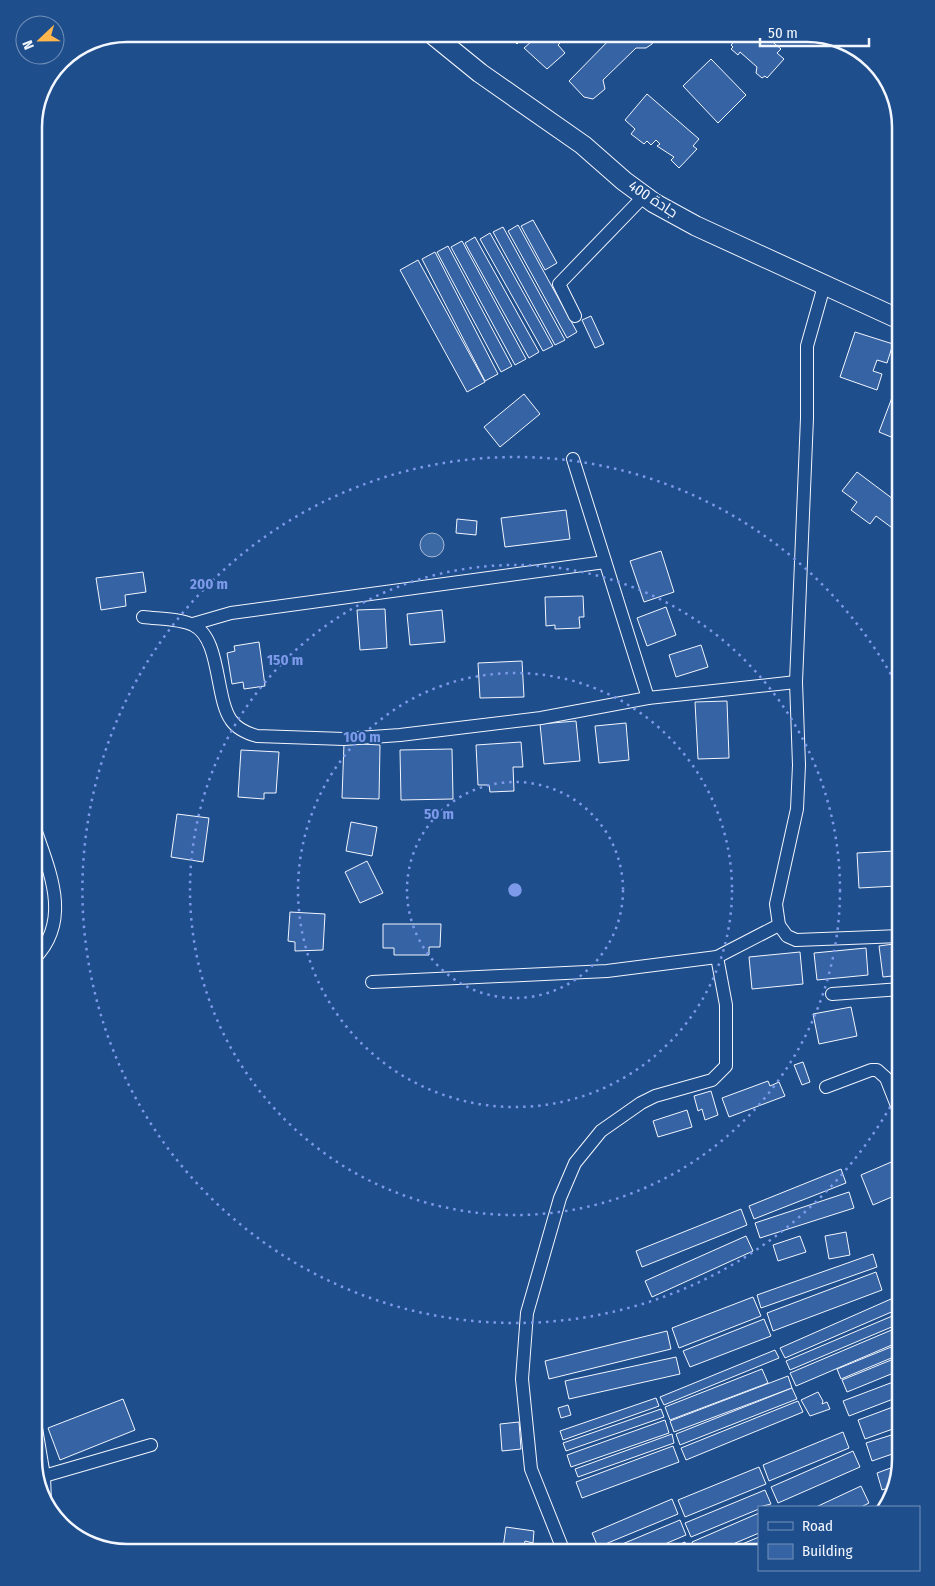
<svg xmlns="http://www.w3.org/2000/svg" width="935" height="1586" font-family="'Fira Sans Condensed',Cairo,sans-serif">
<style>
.water{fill:#3b69a3;stroke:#a8bbd7}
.building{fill:#3563a3;stroke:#f2f6ff}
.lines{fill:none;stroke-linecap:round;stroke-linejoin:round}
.minor-casing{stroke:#f2f6ff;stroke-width:14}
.secondary-casing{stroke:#f2f6ff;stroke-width:21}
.minor{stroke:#1f4e8c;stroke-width:12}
.secondary{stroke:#1f4e8c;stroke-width:19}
.ring{fill:none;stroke:#7d9aea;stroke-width:2.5;stroke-dasharray:2.5 5}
.labels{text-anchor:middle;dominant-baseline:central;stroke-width:4;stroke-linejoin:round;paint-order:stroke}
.street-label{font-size:15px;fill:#f2f6ff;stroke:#1f4e8c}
.rim{fill:none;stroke:#f2f6ff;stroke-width:2.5}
.centre{fill:#7d9aea;stroke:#1f4e8c;stroke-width:2.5}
.ring-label{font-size:15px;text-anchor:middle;font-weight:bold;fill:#7d9aea;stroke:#1f4e8c;stroke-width:4;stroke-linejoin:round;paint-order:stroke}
</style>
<rect width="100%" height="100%" fill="#1f4e8c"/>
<!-- water -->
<circle class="water" cx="432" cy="545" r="12"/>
<!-- building -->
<g class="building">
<polygon points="507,34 527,34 517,44"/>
<polygon points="540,34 548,34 552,38 555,35 561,42 558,45 565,53 547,69 524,48"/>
<polygon points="615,34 653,34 655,38 652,44 646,48 636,48 603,80 605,89 593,99 584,97 569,81"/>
<polygon points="741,34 763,34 781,49 777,53 784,59 767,78 765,76 762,78 756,73 757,67 740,52 738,55 731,49 733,47 731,45"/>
<polygon points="711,59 746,95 718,123 683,86"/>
<polygon points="647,94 699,139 693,146 697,149 679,168 671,160 674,157 657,146 660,144 656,140 651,145 647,141 644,144 631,134 635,129 625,120"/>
<polygon points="533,220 557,263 545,270 521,226"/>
<polygon points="518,225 577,332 567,338 508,231"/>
<polygon points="503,227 565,340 555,345 493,232"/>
<polygon points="490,233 553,346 543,351 480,239"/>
<polygon points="475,237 539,352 529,358 465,243"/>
<polygon points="462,241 526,359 515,365 451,247"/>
<polygon points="448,246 512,366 501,372 437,252"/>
<polygon points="435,252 498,374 485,381 422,259"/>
<polygon points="418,260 485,382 467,392 400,270"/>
<polygon points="591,316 604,344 595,348 582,320"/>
<polygon points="855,332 893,344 887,363 877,360 873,371 882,374 877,390 840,377"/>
<polygon points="524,394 540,414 500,447 484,427"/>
<polygon points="893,395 901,398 901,441 879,432"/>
<polygon points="857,472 901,505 901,520 895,530 876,516 870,524 851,510 857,502 842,491"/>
<polygon points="566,510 570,539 505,547 501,518"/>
<polygon points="457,519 477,521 476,535 456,533"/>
<polygon points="661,551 674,592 644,602 630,561"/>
<polygon points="143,572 146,592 125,595 126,606 101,610 96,578"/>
<polygon points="583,596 584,617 579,617 580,628 555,629 555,625 546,626 545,597"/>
<polygon points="666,607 676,635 647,646 637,618"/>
<polygon points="385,609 387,648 360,650 357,610"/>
<polygon points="442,610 445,642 410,645 407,614"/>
<polygon points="259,642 265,686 244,689 243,682 232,684 227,653 235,651 234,646"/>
<polygon points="701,645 708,667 676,677 669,655"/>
<polygon points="522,661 524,697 480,698 478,663"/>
<polygon points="727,701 729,758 698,759 695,702"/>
<polygon points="576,721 580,761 544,764 540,724"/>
<polygon points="626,723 629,760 599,763 595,726"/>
<polygon points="521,742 523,767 513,767 514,791 490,792 489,785 478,785 476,745"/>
<polygon points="344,743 380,745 379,799 342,798"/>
<polygon points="452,749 453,799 401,800 400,750"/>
<polygon points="241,750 279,752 276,793 264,793 264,799 238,797"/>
<polygon points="177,814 209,818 203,862 171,857"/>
<polygon points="351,822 377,827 372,856 346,851"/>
<polygon points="894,851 896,886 859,888 857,853"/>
<polygon points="367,861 383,893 360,903 345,872"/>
<polygon points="290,912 325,914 323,950 295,951 295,942 288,941"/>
<polygon points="383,924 441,924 440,947 429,947 429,955 394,955 394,948 383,948"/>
<polygon points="901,943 901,975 883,977 879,946"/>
<polygon points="866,948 868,975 817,980 814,953"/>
<polygon points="800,952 803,984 752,989 749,957"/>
<polygon points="851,1007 857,1036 819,1044 813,1014"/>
<polygon points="803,1062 810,1082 802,1085 794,1065"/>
<polygon points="768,1081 770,1086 779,1082 785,1096 729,1117 722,1098"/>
<polygon points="711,1091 718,1115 705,1120 702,1109 698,1111 694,1096"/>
<polygon points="687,1110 692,1127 658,1137 653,1121"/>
<polygon points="896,1160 901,1171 901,1193 873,1205 861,1175"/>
<polygon points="841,1169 846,1183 754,1219 749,1206"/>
<polygon points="849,1192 854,1208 760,1238 755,1223"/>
<polygon points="741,1209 747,1225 642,1267 636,1251"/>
<polygon points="846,1232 850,1255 829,1259 825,1236"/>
<polygon points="746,1236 753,1251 652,1297 645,1281"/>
<polygon points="800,1236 806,1252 778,1261 773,1245"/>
<polygon points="873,1254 877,1267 761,1308 757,1295"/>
<polygon points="876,1272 882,1290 773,1331 767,1313"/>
<polygon points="753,1297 761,1316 679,1348 672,1328"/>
<polygon points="891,1299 896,1310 785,1358 780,1348"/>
<polygon points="897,1314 901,1323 790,1370 786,1361"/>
<polygon points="764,1319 771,1336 690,1367 683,1351"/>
<polygon points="901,1326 901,1341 796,1386 790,1373"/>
<polygon points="667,1331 671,1349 549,1379 545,1361"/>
<polygon points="901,1343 901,1354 841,1379 837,1369"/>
<polygon points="775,1350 779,1358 664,1405 660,1397"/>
<polygon points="901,1356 901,1370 847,1392 842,1380"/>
<polygon points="676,1357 680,1374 569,1399 565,1381"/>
<polygon points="762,1369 768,1383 670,1420 665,1407"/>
<polygon points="788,1376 792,1388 674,1432 670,1421"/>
<polygon points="901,1379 901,1396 849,1416 843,1401"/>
<polygon points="792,1388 797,1399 680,1445 676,1434"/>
<polygon points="818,1392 823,1401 822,1404 827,1402 830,1409 810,1416 801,1400"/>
<polygon points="656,1398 659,1406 563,1440 560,1431"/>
<polygon points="123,1399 135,1430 60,1460 48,1428"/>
<polygon points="798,1401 803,1412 686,1460 681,1448"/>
<polygon points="901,1404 901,1426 865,1439 858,1420"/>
<polygon points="568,1405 571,1415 561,1418 558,1408"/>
<polygon points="661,1409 664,1417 566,1451 563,1443"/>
<polygon points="665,1420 669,1433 571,1467 567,1455"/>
<polygon points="519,1422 521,1449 502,1451 500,1424"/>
<polygon points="843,1432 849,1448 769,1481 763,1465"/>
<polygon points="901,1432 901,1451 872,1461 866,1443"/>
<polygon points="672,1434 674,1443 578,1477 575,1469"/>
<polygon points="673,1446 679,1462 582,1498 576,1482"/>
<polygon points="853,1451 860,1467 778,1503 771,1487"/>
<polygon points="899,1465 893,1486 882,1490 877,1473"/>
<polygon points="759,1467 766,1484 685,1517 678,1500"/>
<polygon points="861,1486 869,1503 861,1507 816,1507"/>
<polygon points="765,1490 771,1504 759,1507 759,1509 691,1537 685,1523"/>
<polygon points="672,1499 678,1514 598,1547 592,1533"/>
<polygon points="759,1513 759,1533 714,1552 696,1552 692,1542"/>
<polygon points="680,1520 686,1535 646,1552 603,1552"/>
<polygon points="506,1527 534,1531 533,1543 525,1541 523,1551 503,1548"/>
<polygon points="759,1537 759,1552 723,1552"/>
<polygon points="685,1542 689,1552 661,1552"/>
<polygon points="455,1545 487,1552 454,1552"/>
</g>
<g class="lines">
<!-- minor casing -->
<g class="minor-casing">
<g id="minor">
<polyline points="575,316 559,284 644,196"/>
<polyline points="573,459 648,698"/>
<path d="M143 617C158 619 179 618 193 625 221 638 215 698 231 720 237 729 246 733 257 736L344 739 400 735 541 718 648 698 796 682"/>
<polyline points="193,624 231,613 605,562"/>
<polyline points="779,925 787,936 796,940 901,936"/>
<path d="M34 959C73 920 49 870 34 826"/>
<polyline points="372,982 607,971 717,957 779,925 776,904 797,809 799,765 796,682 807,418 807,346 824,286"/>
<polyline points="832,994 901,989"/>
<polyline points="826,1087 871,1070 877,1070 886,1078 901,1116"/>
<polyline points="34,1416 44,1476 45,1502"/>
<polyline points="44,1476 151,1445"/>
<polyline points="564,1552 531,1469 522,1379 527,1313 560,1198 575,1163 601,1131 641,1103 655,1096 712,1080 726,1066 726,1005 717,957"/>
</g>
</g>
<!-- secondary casing -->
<g class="secondary-casing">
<polyline id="secondary" points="432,34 480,73 583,145 624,181 654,203 696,226 901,320"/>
</g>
<!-- minor -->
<use href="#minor" class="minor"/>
<!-- secondary -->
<use href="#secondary" class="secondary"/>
</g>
<!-- distance rings -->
<g class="ring">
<circle cx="515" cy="890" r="108"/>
<circle cx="515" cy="890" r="217"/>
<circle cx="515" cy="890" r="325"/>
<path d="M901 1087A433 433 0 1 1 901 693"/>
</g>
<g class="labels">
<!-- street labels -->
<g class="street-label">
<text transform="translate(653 199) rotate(33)">جادة 400</text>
</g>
</g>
<!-- crop -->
<path d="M0 0H935V1586H0ZM127 42H807A85 85 0 0 1 892 127V1459A85 85 0 0 1 807 1544H127A85 85 0 0 1 42 1459V127A85 85 0 0 1 127 42Z" fill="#1f4e8c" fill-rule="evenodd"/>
<path class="rim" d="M127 42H807A85 85 0 0 1 892 127V1459A85 85 0 0 1 807 1544H127A85 85 0 0 1 42 1459V127A85 85 0 0 1 127 42Z"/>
<circle cx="515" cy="890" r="8" class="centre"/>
<g class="ring-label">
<text x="209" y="589">200 m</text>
<text x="285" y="665">150 m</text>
<text x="362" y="742">100 m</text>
<text x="439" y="819">50 m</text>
</g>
<!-- legend -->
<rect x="758" y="1506" width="162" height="65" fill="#1f4e8c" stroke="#7391ba"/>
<rect x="768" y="1522" width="25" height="8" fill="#1f4e8c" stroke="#7391ba"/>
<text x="802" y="1531" font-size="15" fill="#f2f6ff">Road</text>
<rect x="768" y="1544" width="25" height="15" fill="#3563a3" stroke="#7391ba"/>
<text x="802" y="1556" font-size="15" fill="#f2f6ff">Building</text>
<!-- north arrow -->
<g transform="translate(40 40) rotate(248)"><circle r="24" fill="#1f4e8c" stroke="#7391ba"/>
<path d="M0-4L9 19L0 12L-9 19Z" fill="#ffb74d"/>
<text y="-8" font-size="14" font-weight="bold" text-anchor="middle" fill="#f2f6ff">N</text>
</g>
<!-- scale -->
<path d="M760 38v8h109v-8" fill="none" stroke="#f2f6ff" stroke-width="2.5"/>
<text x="768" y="38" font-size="15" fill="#f2f6ff" stroke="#1f4e8c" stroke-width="4" paint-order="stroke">50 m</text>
</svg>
